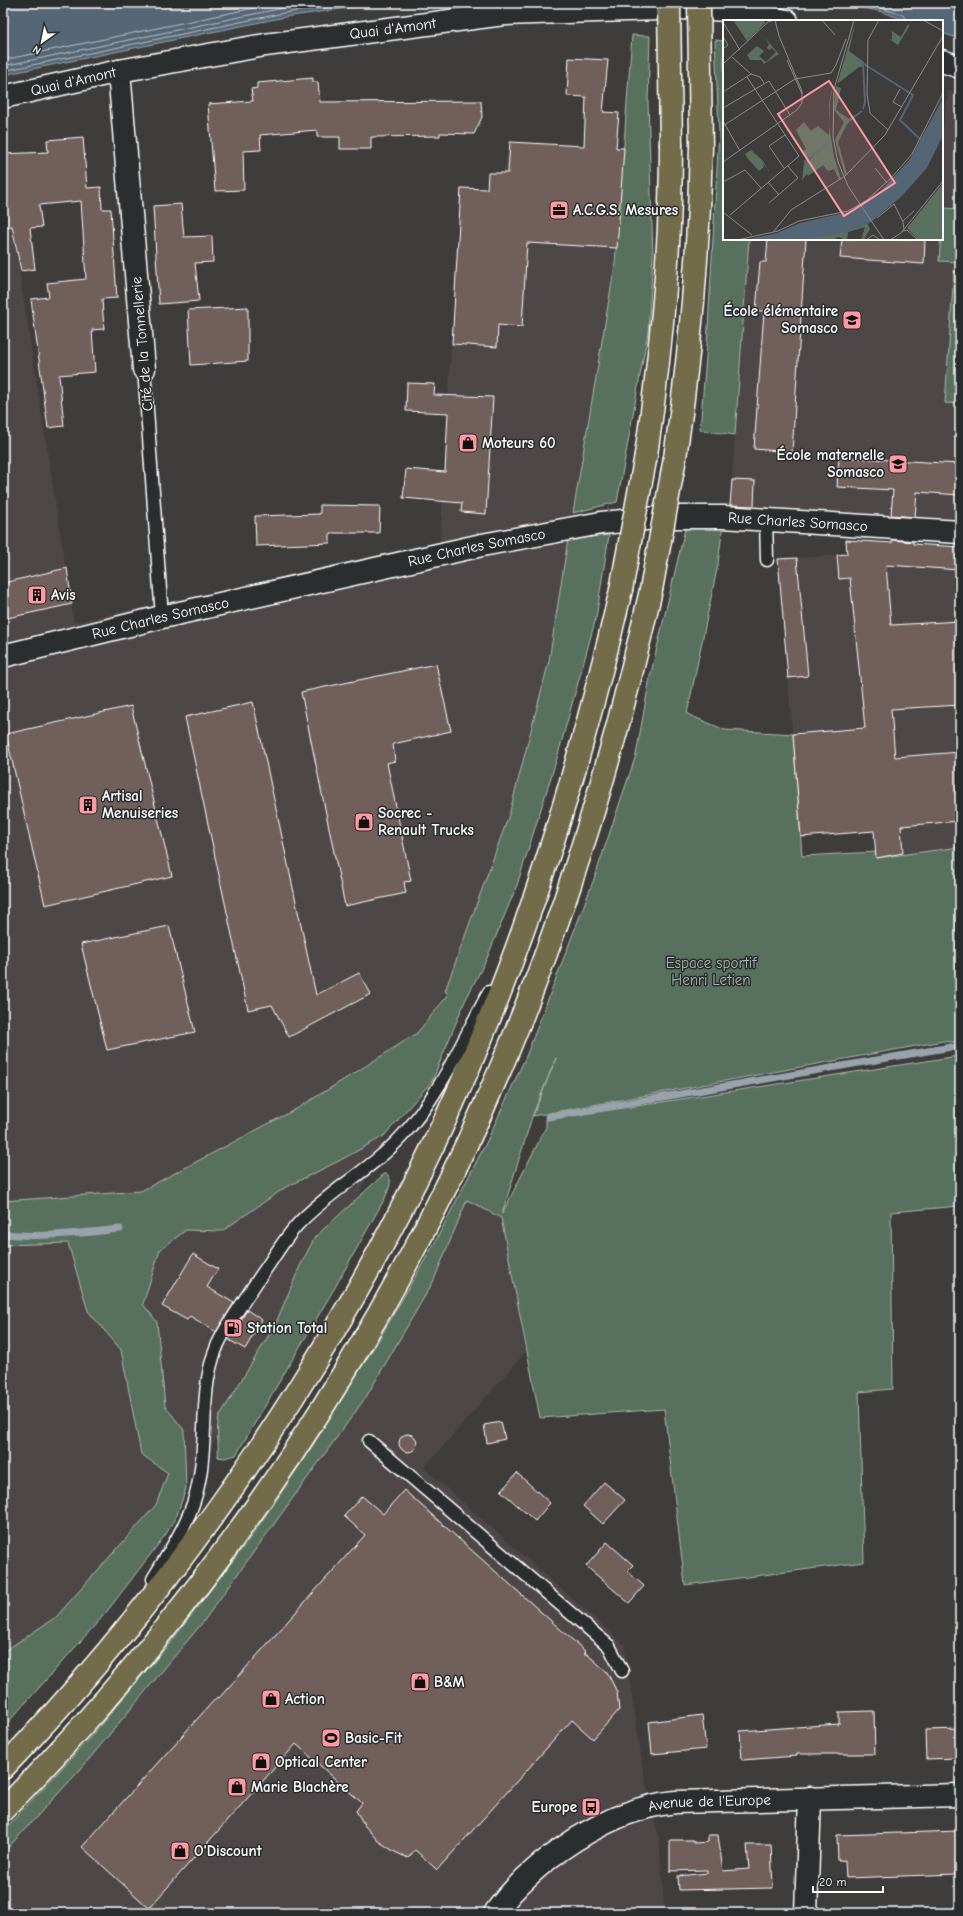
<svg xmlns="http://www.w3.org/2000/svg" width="963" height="1916" font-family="'Comic Neue',sans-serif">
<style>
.built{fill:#4e4646}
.green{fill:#59715e;stroke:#acb8ae}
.water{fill:#546676;stroke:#98a3ad}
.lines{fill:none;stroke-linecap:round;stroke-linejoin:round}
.shore{stroke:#bbc2c8;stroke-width:1}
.stream{stroke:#98a3ad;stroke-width:7}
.building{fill:#715f5c;stroke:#fff}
.lane-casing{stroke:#fff;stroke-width:15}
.street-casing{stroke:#fff;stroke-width:25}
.secondary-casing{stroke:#fff;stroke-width:25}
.highway-casing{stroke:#fff;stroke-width:25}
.lane{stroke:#2a2d2e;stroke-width:12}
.street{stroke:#2a2d2e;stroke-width:22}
.secondary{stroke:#2a2d2e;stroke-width:22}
.highway{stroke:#736c4b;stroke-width:22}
.highway-bridge-casing{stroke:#fff;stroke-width:25;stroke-linecap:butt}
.highway-bridge{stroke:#736c4b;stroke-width:22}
.labels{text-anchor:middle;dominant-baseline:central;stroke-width:3;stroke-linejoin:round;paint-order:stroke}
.street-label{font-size:15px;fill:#fff;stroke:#2a2d2e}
.poi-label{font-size:15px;font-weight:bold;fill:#fff;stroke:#2a2d2e;text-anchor:start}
.park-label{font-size:15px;fill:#acb8ae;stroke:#2a2d2e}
.inset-river{fill:none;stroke:#546676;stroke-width:2}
.inset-road{fill:none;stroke:#8c8a8a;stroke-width:1}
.view{fill:#ff9aa2;fill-opacity:0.15;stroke:#ff9aa2;stroke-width:2}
.inset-edge{fill:none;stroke:#fff;stroke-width:2}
</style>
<rect width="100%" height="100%" fill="#3f3c3c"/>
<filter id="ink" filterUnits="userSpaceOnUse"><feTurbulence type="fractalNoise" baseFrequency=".025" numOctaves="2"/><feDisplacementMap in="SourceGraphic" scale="8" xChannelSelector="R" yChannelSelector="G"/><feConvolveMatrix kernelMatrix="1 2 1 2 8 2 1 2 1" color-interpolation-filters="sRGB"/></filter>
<g filter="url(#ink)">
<!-- built -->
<g class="built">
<polygon points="948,90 960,94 960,520 730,505 749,239 942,239 942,135"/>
<polygon points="510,142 624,148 615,264 574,504 549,661 509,815 445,991 354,1208 216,1440 94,1605 3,1695 3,166 74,622 440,543 460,188 487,190 488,173 503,173"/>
<polygon points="960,547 960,847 877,858 874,831 801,837 778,559"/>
<polygon points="467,1200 501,1218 526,1352 424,1468 624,1644 644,1774 659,1838 665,1913 3,1913 3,1841 97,1740 313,1460"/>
</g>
<!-- green -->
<g class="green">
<polygon points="632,35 650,36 648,102 653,256 648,332 617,502 573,513 615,264"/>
<polygon points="715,40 724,41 724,239 749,239 735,435 700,430 707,345 719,132"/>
<polygon points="943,208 960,209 960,262 939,261"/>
<polygon points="954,271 960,272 960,404 945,403"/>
<polygon points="723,524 718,564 687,714 725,730 793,734 802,856 876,852 877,858 960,847 960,1043 943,1041 533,1116 556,1058 533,1114 502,1214 546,1127 546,1120 958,1056 960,1070 960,1206 891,1212 893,1389 859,1392 864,1562 685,1585 664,1409 540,1418 501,1218 467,1200 433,1282 366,1397 203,1622 80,1770 3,1853 3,1831 86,1742 174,1638 253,1534 308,1453 381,1336 434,1244 487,1141 527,1054 594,879 636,755 650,677 686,525"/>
<polygon points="609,535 596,618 557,758 517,885 487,958 465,1001 432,1081 384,1136 339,1161 286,1187 222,1231 186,1230 160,1250 143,1304 157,1322 165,1406 184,1430 186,1488 177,1515 166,1534 105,1614 3,1728 3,1652 56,1617 156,1505 168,1473 141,1454 121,1350 88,1311 68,1243 3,1245 3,1201 141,1191 298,1108 361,1069 417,1033 448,995 445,991 509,815 549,661 568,539"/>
<path d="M384 1174H387C394 1181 388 1190 385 1198L334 1289 236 1455 225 1458 218 1457C219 1443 216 1430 219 1417L275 1325 300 1266 315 1237Z"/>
</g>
<!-- water -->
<g class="water">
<polygon points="3,3 382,3 285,17 3,75"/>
<polygon points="835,3 960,3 960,39 942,33 942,21 907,21 879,11"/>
</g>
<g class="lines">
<!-- shore -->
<g class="shore">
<polyline points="856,3 880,8 903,15 906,21"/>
<polyline points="3,60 278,3"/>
<polyline points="3,66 283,8 319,3"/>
<polyline points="3,71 284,13 354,3"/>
</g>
<!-- stream -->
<g class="stream">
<polyline points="548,1117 951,1047 960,1049"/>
<path d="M3 1234C42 1238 81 1233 120 1229"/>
</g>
</g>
<!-- building -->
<g class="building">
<polygon points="569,58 608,60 603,112 619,113 616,148 624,148 617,248 527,243 522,327 498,325 497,347 452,344 461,188 487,189 488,173 508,173 510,142 584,146 586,97 567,96"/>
<polygon points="313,78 313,82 318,82 320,102 481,101 482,117 474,134 440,133 440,136 371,137 371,149 340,149 340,137 317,137 317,130 260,135 261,150 243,151 244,190 215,191 208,104 253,101 251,89 257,88 257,83"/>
<polygon points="83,137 87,188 101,187 102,209 111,209 117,298 102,299 104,329 92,330 95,372 59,375 64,426 48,428 31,299 49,297 47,283 86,279 81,201 39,205 42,227 30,228 35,269 21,271 12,226 3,227 3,154 48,152 47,140"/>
<polygon points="181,204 184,237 212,236 213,262 195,263 199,301 159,304 153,206"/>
<polygon points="768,239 806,239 792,452 754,449 764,311 756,311 760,262 766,262"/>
<polygon points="842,239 925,239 924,264 840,258"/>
<polygon points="248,307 248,361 191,365 188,310"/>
<polygon points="407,383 435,384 434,395 493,397 486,514 461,512 462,503 403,498 406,469 445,472 448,413 406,411"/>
<polygon points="839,457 960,464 960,495 917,492 915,517 891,515 893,490 837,487"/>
<polygon points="732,480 755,481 754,506 730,505"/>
<polygon points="320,505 380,506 379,533 330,533 330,543 256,546 255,516 320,514"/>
<polygon points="846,540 892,543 892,540 913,542 913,544 960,547 960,570 886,565 891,625 960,621 960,705 891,709 895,757 960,752 960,821 901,826 903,853 876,858 874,831 801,837 793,734 865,728 850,578 839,579 837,555 847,554"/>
<polygon points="797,558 808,676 788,678 778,559"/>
<polygon points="67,568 72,604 3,619 3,583"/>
<polygon points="436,664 451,731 393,744 395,761 387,763 411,881 404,882 406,893 345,906 301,692"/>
<polygon points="253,702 316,995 359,973 371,994 289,1037 272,1005 248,1010 185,717"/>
<polygon points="131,706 172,876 45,905 6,734"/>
<polygon points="169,926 195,1032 107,1050 81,944"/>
<polygon points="193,1254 218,1269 207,1287 234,1303 216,1332 190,1316 187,1320 162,1306"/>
<polygon points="247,1310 262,1320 245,1349 229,1340"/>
<polygon points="501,1422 505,1439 487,1443 484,1425"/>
<circle cx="408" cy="1443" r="9"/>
<polygon points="517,1473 550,1503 535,1521 501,1491"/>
<polygon points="604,1482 625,1500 603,1524 583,1506"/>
<polygon points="404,1490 586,1652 584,1654 587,1654 607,1672 617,1692 619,1710 593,1739 572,1720 437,1870 415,1850 408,1858 395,1852 378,1841 365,1826 356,1811 362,1803 296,1744 149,1908 82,1847 217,1697 219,1698 365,1535 344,1516 362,1496 383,1514"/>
<polygon points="607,1542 633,1565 627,1571 644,1586 629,1603 586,1566"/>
<polygon points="874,1711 875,1754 797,1754 797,1756 742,1760 740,1731 839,1724 839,1712"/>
<polygon points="702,1715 706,1749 652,1754 649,1722"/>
<polygon points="958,1729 959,1758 926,1759 925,1730"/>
<polygon points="960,1831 958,1874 846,1878 845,1860 838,1861 837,1835"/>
<polygon points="708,1835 718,1835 723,1871 749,1869 747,1845 771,1845 773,1888 679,1890 678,1876 707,1873 707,1870 670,1871 670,1840 694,1840 694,1843 708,1842"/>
</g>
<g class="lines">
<!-- lane casing -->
<g class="lane-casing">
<g id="lane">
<polyline points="144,369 162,617"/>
<polyline points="766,519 767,560"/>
<polyline points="369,1441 609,1646 622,1671"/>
<path d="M153 1579C171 1549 193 1517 199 1481 209 1432 197 1380 223 1334 237 1310 253 1287 269 1264 278 1250 287 1236 298 1224 329 1191 371 1170 402 1136 440 1095 463 1040 489 992"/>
</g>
</g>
<!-- street casing -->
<g class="street-casing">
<g id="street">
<polyline points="942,61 960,67"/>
<polyline points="119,71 144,369"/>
<path id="s1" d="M3 97 119 71 265 45 504 14 690 8 728 10 787 21"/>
<path id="s2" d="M3 656 162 617 482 545 601 523 669 517H723L960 532"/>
<polyline points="806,1913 810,1798"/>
</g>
</g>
<!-- secondary casing -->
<g class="secondary-casing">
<g id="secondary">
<path id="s3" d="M495 1913C533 1860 610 1808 676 1802L960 1795"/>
</g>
</g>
<!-- highway casing -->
<g class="highway-casing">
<g id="highway">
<path d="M646 455C661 352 671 250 671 146"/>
<path d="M675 458C690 355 699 251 701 147"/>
<path d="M3 1768C217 1545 394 1267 505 979 554 852 590 722 621 590"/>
<path d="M3 1810C218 1592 393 1329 510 1046 571 899 616 746 651 590"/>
</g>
</g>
<!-- lane -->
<use href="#lane" class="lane"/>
<!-- street -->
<use href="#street" class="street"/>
<!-- secondary -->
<use href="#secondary" class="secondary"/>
<!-- highway -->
<use href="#highway" class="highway"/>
<!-- highway-bridge casing -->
<g class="highway-bridge-casing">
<g id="highway-bridge">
<polyline points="669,3 671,146"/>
<polyline points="699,3 701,147"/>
<polyline points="621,590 646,455"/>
<polyline points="651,590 675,458"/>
</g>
</g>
<!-- highway-bridge -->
<use href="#highway-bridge" class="highway-bridge"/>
</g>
</g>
<!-- icons -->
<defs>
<g id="office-square" transform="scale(1)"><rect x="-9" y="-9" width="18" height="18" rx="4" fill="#ff9aa2" stroke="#2a2d2e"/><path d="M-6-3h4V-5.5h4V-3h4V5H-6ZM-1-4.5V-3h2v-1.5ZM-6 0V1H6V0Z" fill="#111"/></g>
<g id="school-square" transform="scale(1)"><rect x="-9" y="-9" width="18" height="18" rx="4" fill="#ff9aa2" stroke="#2a2d2e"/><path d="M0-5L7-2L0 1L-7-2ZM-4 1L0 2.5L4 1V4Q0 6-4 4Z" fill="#111"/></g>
<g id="shop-square" transform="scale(1)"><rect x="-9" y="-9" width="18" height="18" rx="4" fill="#ff9aa2" stroke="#2a2d2e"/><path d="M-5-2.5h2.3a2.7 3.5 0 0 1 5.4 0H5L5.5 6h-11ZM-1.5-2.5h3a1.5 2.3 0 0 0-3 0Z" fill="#111"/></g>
<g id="building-square" transform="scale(1)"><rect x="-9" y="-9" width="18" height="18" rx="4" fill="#ff9aa2" stroke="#2a2d2e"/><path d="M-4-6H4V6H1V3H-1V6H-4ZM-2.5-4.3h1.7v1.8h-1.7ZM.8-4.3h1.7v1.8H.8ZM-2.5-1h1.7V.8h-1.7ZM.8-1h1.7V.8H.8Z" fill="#111"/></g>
<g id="fuel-square" transform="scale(1)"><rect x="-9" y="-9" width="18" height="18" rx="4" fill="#ff9aa2" stroke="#2a2d2e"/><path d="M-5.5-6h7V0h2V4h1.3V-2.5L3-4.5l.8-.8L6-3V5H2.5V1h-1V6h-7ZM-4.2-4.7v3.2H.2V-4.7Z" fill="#111"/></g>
<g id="stadium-square" transform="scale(1)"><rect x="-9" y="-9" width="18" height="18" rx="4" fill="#ff9aa2" stroke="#2a2d2e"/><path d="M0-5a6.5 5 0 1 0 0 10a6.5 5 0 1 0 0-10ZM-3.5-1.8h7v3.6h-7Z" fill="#111"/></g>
<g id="bus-square" transform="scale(1)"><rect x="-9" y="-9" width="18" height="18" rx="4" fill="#ff9aa2" stroke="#2a2d2e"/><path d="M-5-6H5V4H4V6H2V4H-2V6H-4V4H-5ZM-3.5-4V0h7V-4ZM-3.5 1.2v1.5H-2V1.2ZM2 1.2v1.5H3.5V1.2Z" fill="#111"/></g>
</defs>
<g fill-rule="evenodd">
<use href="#office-square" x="559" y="210"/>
<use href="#school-square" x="852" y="320"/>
<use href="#shop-square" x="468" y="443"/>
<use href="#school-square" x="898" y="464"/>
<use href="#building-square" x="37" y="595"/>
<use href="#building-square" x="88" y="805"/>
<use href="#shop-square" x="364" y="822"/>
<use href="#fuel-square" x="233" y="1328"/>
<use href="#shop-square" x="420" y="1682"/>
<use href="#shop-square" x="271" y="1699"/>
<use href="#stadium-square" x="331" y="1738"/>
<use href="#shop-square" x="261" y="1762"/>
<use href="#shop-square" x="237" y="1787"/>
<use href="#bus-square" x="591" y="1807"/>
<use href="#shop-square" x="180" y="1851"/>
</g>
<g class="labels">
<!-- street labels -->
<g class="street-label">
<text stroke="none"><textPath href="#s1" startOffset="396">Quai d'Amont</textPath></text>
<text stroke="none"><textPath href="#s1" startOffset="72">Quai d'Amont</textPath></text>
<text transform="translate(142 344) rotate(-95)">Cité de la Tonnellerie</text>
<text stroke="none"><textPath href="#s2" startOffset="810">Rue Charles Somasco</textPath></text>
<text stroke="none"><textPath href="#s2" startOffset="486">Rue Charles Somasco</textPath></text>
<text stroke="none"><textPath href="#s2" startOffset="162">Rue Charles Somasco</textPath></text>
<text stroke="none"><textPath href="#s3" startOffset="251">Avenue de l'Europe</textPath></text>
</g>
<!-- poi labels -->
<g class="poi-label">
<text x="573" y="210">A.C.G.S. Mesures</text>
<text x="838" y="311" text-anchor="end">École élémentaire<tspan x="838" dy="17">Somasco</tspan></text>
<text x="482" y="443">Moteurs 60</text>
<text x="884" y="455" text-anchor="end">École maternelle<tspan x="884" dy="17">Somasco</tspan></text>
<text x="51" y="595">Avis</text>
<text x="102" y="796">Artisal<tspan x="102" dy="17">Menuiseries</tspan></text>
<text x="378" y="813">Socrec -<tspan x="378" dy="17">Renault Trucks</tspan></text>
<text x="247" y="1328">Station Total</text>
<text x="434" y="1682">B&amp;M</text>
<text x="285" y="1699">Action</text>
<text x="345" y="1738">Basic-Fit</text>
<text x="275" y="1762">Optical Center</text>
<text x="251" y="1787">Marie Blachère</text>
<text x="577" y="1807" text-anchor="end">Europe</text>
<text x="194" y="1851">O'Discount</text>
</g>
<!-- park labels -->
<g class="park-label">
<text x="711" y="963">Espace sportif<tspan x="711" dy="17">Henri Letien</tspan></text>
</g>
</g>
<!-- overview -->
<g transform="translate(723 20)">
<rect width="220" height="220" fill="#3f3c3c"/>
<path d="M10 0H41L42 3 24 21ZM133 0 126 31 141 42V47H136L114 64ZM185 4 187 5 175 25 165 18 169 20V11L178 17ZM41 17 56 34 41 44 38 40H27L24 35 34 26 41 31 36 36 43 42 53 32 49 28 46 30 44 28 46 24ZM113 48 107 82 106 105 111 137 118 159 116 160 111 149 105 151 100 145 85 156 84 154 79 160 81 143 86 140 100 127 85 140 79 132 83 129 73 110 81 102 88 111 95 106 106 115V84ZM113 66 118 68 113 90 126 99 134 96 124 104 115 122 124 154 122 155 112 120 121 102 111 90ZM28 130 40 141 47 153 40 143 41 147 36 151 25 139 22 134ZM220 163V220H196L184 208ZM144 203 147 209 141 220H138L142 207 125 212 124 220 115 217 110 220H80Z" fill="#59715e"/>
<path d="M220 78V115L204 148 179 176 148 202 125 212 80 220H21L54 213 77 203 125 192 138 186 157 172 187 139Z" fill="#546676"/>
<path class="inset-river" d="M133 39 190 75 177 100 201 123M140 89 142 82 140 44M124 102 139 91M81 142 105 122"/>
<path class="inset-road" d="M99 0 112 15M131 0 111 69 110 117 115 142 125 166 161 220M156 0 145 20 144 74 147 93 165 110M200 0 220 11M0 2 17 30M0 17 5 25 0 29M9 37 28 54 37 57 41 63M64 40 79 74M0 44 45 2 51 0M72 59 108 53 113 45 123 19M177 69 170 82 179 87M0 72 28 54M0 88 46 61 67 95M0 101 17 131M0 106 72 59M0 142 74 90 79 83V71L56 16 52 0M61 148 46 126 62 115M152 148 164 163M0 162 22 150 38 168M45 162 56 175M46 183 75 158 64 145M0 192 29 215M7 195 76 136 24 57M154 198 171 184 180 202 181 209M180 201 191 191M51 211 68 190 122 156 162 115 220 16M180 211 184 210 195 220M14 220 55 211 76 201 125 191 144 180 169 157 189 134 220 73M143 220 150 215 157 220M167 220 178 213 220 161"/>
<path class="view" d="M106 61 172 163 121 196 55 94Z"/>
<rect width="220" height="220" class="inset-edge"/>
</g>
<!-- margin -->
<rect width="963" height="1916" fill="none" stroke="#2a2d2e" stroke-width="16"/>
<rect x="8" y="8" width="947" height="1900" fill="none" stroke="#fff" stroke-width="1.5" filter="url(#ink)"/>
<!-- north arrow -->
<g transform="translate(42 42) rotate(213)" stroke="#2a2d2e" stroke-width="3" paint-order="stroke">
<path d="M0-3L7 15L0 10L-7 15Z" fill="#ffffff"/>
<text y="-6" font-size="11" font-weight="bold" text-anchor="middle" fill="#ffffff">N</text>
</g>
<!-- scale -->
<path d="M813 1886v6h70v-6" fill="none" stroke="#ffffff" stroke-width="2"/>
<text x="819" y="1886" font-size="12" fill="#ffffff" stroke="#2a2d2e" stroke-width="3" paint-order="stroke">20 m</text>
</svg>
